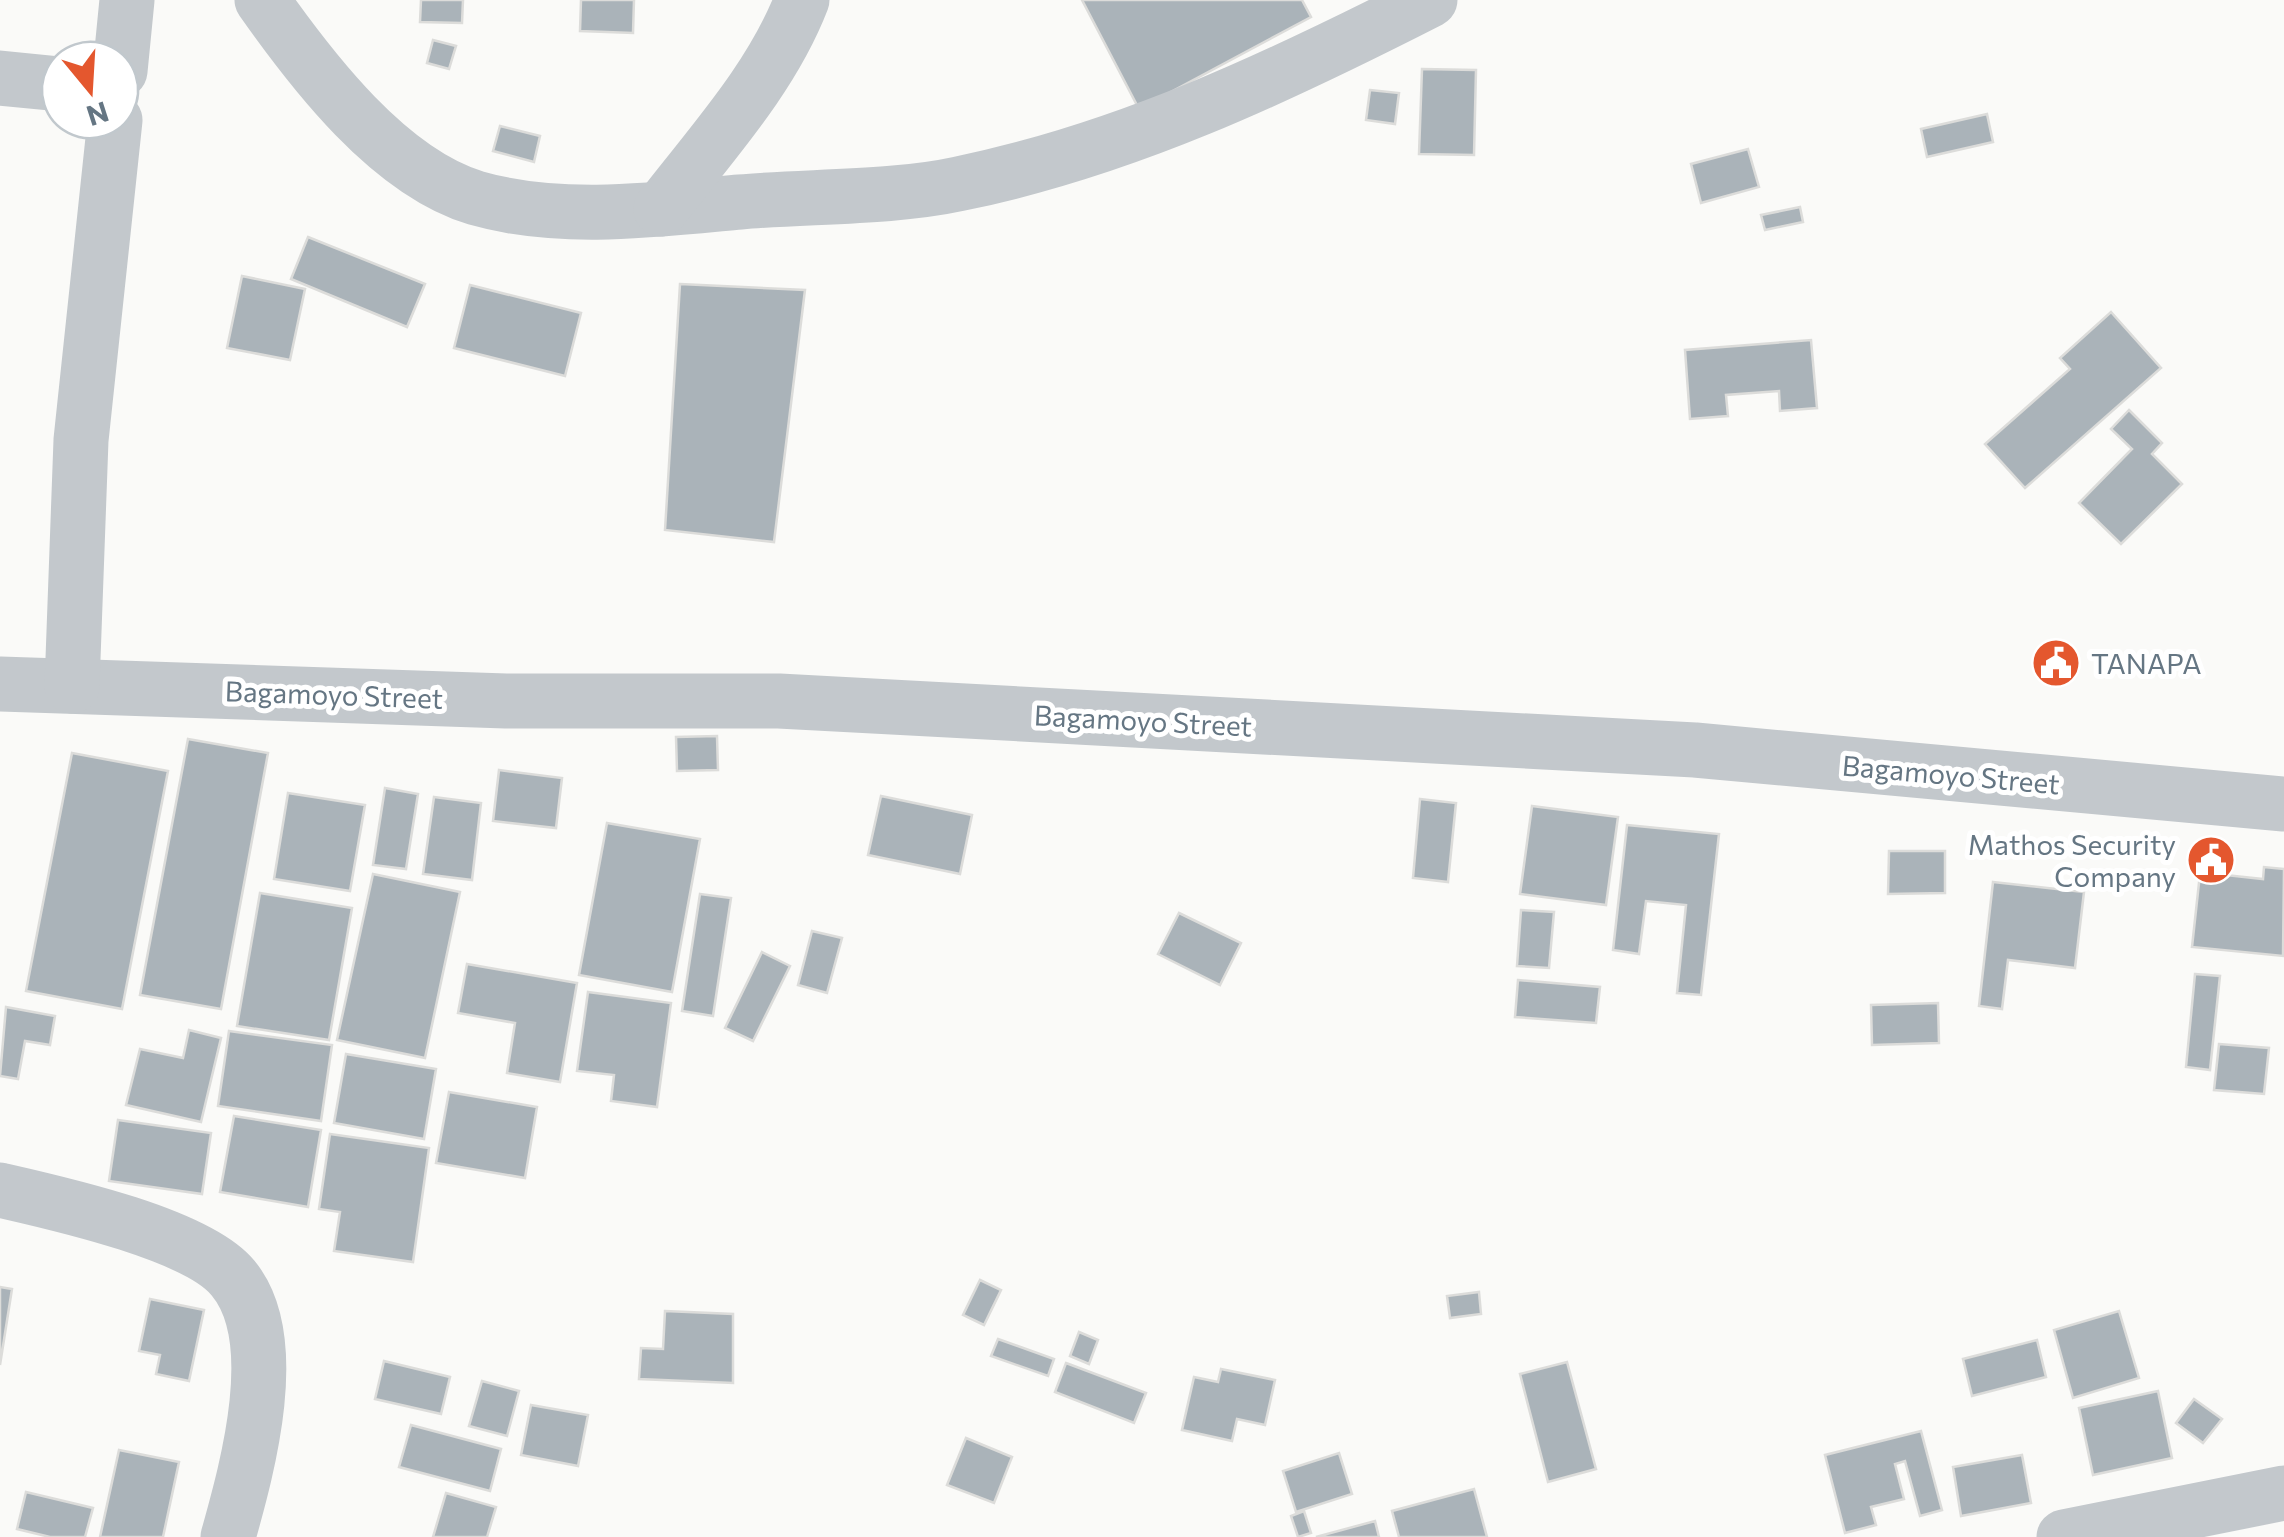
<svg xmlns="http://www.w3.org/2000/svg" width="2284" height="1537" font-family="Commissioner,sans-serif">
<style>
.building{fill:#aab3b9;stroke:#dcdcda;stroke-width:2.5}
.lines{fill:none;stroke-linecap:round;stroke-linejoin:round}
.minor{stroke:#c3c8cc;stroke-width:55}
.labels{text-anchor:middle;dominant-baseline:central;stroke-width:10;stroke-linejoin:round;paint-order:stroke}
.poi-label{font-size:28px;fill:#657683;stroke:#fff;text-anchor:start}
.street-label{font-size:28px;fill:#657683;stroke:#fff}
</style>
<rect width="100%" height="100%" fill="#fafaf8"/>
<!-- building -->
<g class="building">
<polygon points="421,0 463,0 462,23 420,22"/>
<polygon points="581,0 634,0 633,33 580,31"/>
<polygon points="1082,0 1302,0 1311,17 1139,109"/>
<polygon points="433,40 456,46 449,69 427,63"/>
<polygon points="1422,69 1476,70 1474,155 1419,154"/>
<polygon points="1370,90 1399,93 1395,124 1366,120"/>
<polygon points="1987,114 1993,142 1927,157 1921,129"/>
<polygon points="500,126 540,136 534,162 493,151"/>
<polygon points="1748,149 1759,187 1701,203 1691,164"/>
<polygon points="1800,207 1803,222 1765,230 1761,215"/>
<polygon points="308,237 425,284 407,327 291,279"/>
<polygon points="242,276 305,289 290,360 227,348"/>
<polygon points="680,284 805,290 774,542 665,530"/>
<polygon points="470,285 581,313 565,376 454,348"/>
<polygon points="2111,312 2161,368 2025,488 1985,444 2070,369 2060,358"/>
<polygon points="1811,340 1817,408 1780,411 1779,391 1726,395 1728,416 1690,419 1685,350"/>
<polygon points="2129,410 2162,443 2152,454 2182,484 2121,544 2079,503 2132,449 2111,429"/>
<polygon points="717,736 718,770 677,771 676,737"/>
<polygon points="188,739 268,753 221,1009 140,995"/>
<polygon points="72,753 168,771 122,1009 26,991"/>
<polygon points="499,770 562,778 556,828 493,821"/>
<polygon points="385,788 418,794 406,869 373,865"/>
<polygon points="288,793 365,805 350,891 274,879"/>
<polygon points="881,796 972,815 960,874 868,855"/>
<polygon points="434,797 481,803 472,880 423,874"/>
<polygon points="1420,799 1456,803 1448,882 1413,878"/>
<polygon points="1532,806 1618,817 1606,905 1520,894"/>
<polygon points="607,823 700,839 672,992 579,975"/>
<polygon points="1627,825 1719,834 1701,995 1677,993 1686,905 1646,901 1639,954 1613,950"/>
<polygon points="2203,846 2227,848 2225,875 2263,879 2264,867 2284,869 2283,956 2192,947"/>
<polygon points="1889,851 1945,851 1945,893 1888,894"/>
<polygon points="373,874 460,892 425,1058 337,1040"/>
<polygon points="1993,882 2084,892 2075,968 2008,960 2002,1009 1979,1006"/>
<polygon points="260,893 352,908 329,1040 237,1026"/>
<polygon points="700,894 731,898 713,1016 682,1011"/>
<polygon points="1521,910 1554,912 1549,968 1517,966"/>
<polygon points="1179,913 1241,943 1220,985 1158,954"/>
<polygon points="812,931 842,938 827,993 798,985"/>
<polygon points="762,952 790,966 753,1041 725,1028"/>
<polygon points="467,964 577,983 560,1082 507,1073 515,1023 458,1013"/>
<polygon points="2195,974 2220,976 2210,1070 2186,1067"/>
<polygon points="1518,980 1600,987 1596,1023 1515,1017"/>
<polygon points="588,992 671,1003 657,1107 611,1101 614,1075 577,1071"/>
<polygon points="1938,1003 1939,1043 1872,1045 1871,1005"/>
<polygon points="6,1007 55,1016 50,1045 25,1041 18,1079 0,1076"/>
<polygon points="189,1030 221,1038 201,1122 126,1105 140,1049 183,1058"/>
<polygon points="229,1031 332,1045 321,1121 218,1106"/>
<polygon points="2219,1044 2269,1048 2264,1094 2214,1090"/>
<polygon points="346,1054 436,1069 424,1139 334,1123"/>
<polygon points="449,1092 537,1107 525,1178 436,1163"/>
<polygon points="234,1116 321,1130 308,1207 220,1192"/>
<polygon points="118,1120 211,1133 202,1194 109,1181"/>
<polygon points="330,1134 429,1148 413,1262 334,1251 340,1212 319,1209"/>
<polygon points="980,1280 1001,1290 984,1325 963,1315"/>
<polygon points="0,1287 12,1289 0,1365"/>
<polygon points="1479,1292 1481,1314 1450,1318 1447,1296"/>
<polygon points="150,1299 204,1310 189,1381 156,1374 160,1355 139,1351"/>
<polygon points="665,1311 733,1314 733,1383 639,1379 641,1348 663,1349"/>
<polygon points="2119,1311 2139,1378 2073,1398 2054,1330"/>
<polygon points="1079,1332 1098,1340 1089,1364 1070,1356"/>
<polygon points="998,1339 1054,1359 1048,1376 991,1356"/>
<polygon points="2037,1340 2046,1377 1972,1396 1963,1359"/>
<polygon points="384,1361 450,1377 441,1414 375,1399"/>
<polygon points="1567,1362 1596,1469 1548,1482 1520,1374"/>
<polygon points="1066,1363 1146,1393 1134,1423 1055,1392"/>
<polygon points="1221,1369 1275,1380 1265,1425 1237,1419 1232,1441 1182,1430 1194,1377 1218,1382"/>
<polygon points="482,1381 519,1391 507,1436 469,1426"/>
<polygon points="2158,1391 2172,1458 2093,1475 2079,1408"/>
<polygon points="2194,1399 2222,1419 2203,1443 2176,1423"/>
<polygon points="531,1405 588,1415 578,1466 521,1455"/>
<polygon points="411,1425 501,1449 490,1491 399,1467"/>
<polygon points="1921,1431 1942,1510 1920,1516 1905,1461 1895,1464 1904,1499 1871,1507 1876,1525 1845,1533 1825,1455"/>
<polygon points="966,1438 1012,1457 994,1503 947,1485"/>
<polygon points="119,1450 179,1462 163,1537 100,1537"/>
<polygon points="1339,1453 1352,1494 1296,1512 1283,1471"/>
<polygon points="2022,1455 2031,1503 1961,1516 1953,1467"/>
<polygon points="1474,1489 1487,1537 1399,1537 1392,1511"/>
<polygon points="26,1492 93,1508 85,1537 50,1537 17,1529"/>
<polygon points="446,1493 496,1507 487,1537 433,1537"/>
<polygon points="1304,1511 1311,1533 1298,1537 1291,1516"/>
<polygon points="1375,1521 1379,1537 1316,1537"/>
</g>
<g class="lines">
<!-- minor -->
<g class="minor">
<path d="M262 0C312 71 389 172 476 198 559 222 655 210 740 202 807 196 894 198 958 184 1125 150 1279 77 1430 0"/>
<polyline points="120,71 127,0"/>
<polyline points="0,78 60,84"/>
<path d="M661 209C712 143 772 78 802 0"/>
<polyline points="0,684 506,701 779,701 1695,750 2284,804"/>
<polyline points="72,686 81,440 115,120"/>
<path d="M0 1190C57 1203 197 1234 233 1278 284 1339 247 1469 228 1537"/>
<polyline points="2064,1537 2284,1493"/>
</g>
</g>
<!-- icons -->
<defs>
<g id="civic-disc" transform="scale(2.5)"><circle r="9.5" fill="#e4572e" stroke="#fff"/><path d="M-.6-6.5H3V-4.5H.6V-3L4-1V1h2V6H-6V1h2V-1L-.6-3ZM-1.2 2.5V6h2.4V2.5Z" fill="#fff"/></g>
</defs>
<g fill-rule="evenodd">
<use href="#civic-disc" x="2056" y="663"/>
<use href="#civic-disc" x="2211" y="860"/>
</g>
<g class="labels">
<!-- poi labels -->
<g class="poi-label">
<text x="2091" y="663">TANAPA</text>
<text x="2176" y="844" text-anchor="end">Mathos Security<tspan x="2176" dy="32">Company</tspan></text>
</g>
<!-- street labels -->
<g class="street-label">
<text transform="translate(334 694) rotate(2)">Bagamoyo Street</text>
<text transform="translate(1143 720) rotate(3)">Bagamoyo Street</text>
<text transform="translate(1951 774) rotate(5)">Bagamoyo Street</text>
</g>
</g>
<!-- north arrow -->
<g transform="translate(90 90) rotate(162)"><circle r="48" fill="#ffffff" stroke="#c1c8cd" stroke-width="2.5"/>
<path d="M0-8L18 38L0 25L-18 38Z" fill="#e4572e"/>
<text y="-15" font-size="28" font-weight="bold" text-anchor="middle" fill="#657683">N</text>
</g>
</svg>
